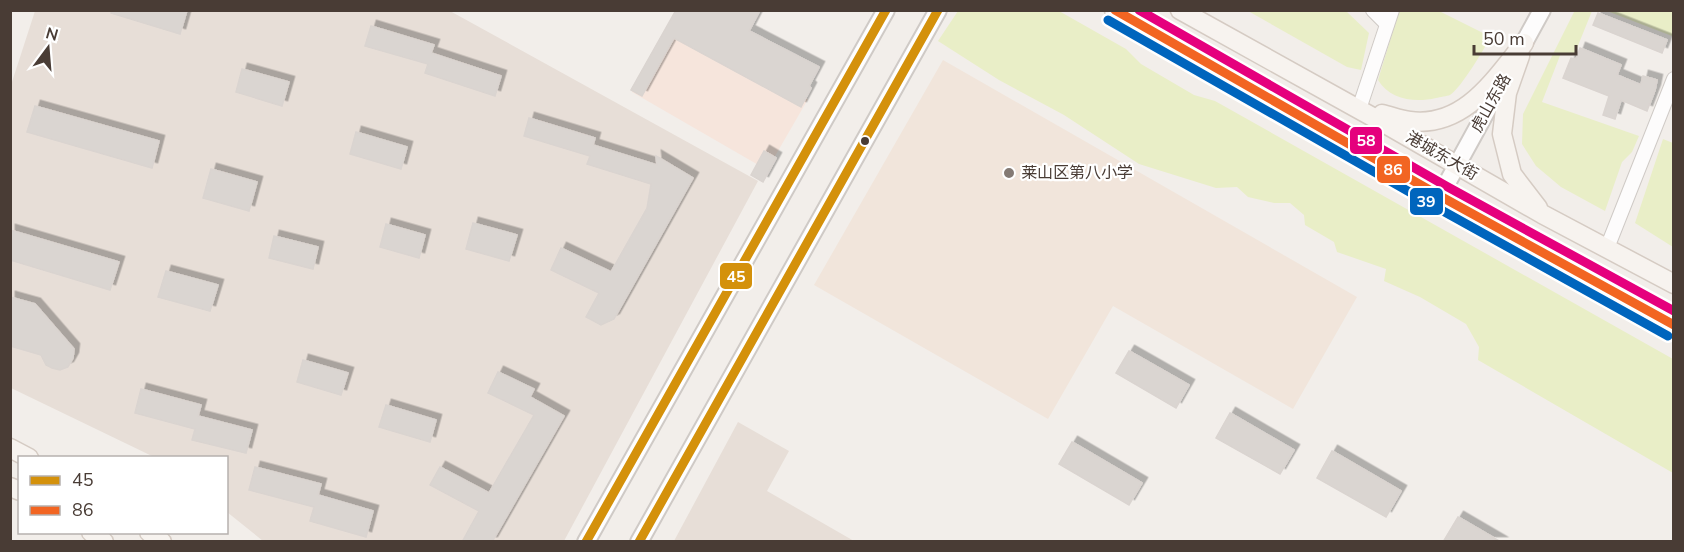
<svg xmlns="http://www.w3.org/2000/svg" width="1684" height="552" font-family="'Nunito Sans','Noto Sans SC',sans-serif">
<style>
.residential{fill:#e7ded7}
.commercial{fill:#f6e5dc}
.education{fill:#f1e5db}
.green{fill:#e9eec7}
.building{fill:#dad5d1;stroke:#dad4d0;stroke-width:1.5;filter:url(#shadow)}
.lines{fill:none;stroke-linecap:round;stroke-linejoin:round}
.minor-casing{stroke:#cfcac6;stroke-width:16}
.tertiary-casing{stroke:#cfcac6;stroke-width:20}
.secondary-casing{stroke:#d5cbc3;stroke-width:21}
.minor{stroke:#fdfcfc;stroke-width:14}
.tertiary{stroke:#fdfcfc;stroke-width:16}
.secondary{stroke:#f7f3ef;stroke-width:18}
.bus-1-casing{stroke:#fff;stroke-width:14}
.bus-2-casing{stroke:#fff;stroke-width:14}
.bus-3-casing{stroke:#fff;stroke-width:14}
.bus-4-casing{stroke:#fff;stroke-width:14}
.bus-1{stroke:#d4910b;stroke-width:9}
.bus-2{stroke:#f26522;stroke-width:9}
.bus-3{stroke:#0065bd;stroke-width:9}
.bus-4{stroke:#e5007d;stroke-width:9}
.bus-dot{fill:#493c35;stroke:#fff;stroke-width:2}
.poi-dot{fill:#847a74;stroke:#fff;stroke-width:2}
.labels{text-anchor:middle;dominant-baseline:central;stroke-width:4.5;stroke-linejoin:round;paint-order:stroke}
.street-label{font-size:16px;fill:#493c35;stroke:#fff}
.poi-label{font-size:16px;fill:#493c35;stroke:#fff;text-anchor:start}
.line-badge{stroke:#fff;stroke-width:2}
.badge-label{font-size:16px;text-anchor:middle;font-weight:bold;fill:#fff}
</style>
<defs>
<filter id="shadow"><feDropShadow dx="5.5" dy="-5.5" stdDeviation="0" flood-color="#0004"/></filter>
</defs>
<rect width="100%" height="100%" fill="#f2eeea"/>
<!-- residential -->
<g class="residential">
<polygon points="35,11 450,11 758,181 564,541 263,541 227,512 226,458 154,457 11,388 11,85"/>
<polygon points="738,422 789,451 767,491 854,541 674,541"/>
</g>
<!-- commercial -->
<polygon class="commercial" points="673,21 808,99 767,170 632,92"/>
<!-- education -->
<polygon class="education" points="943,60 1357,297 1293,409 1113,306 1048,419 814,285"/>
<!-- green -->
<g class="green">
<polygon points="1575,10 1592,11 1575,53 1561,53 1542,102 1639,136 1632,152 1622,162 1605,211 1561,187 1536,166 1522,144 1523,114"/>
<polygon points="958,11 1059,11 1126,49 1141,64 1194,95 1215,101 1673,359 1673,473 1478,360 1479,347 1466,324 1420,297 1384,281 1386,269 1337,252 1334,242 1305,225 1304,215 1290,203 1274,203 1248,197 1237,187 1216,188 1139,164 1064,115 999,80 938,41"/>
<polygon points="1248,11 1346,11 1369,33 1361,70 1347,67"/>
<path d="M1399 11H1439L1491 37C1483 50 1462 87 1450 95 1447 96 1440 97 1436 98 1415 103 1390 100 1378 80Z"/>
<polygon points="1607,11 1673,11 1673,31 1672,36"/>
<polygon points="1663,139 1673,143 1673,247 1635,223"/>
</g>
<!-- building -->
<g class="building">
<polygon points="112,10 187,10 180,34 111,13"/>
<polygon points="676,10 760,10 749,31 819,67 809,86 811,88 801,107 674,38 642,96 631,90"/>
<polygon points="1598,13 1667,40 1662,53 1593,25"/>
<polygon points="371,26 434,45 431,53 501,76 495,96 425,73 428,64 365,46"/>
<polygon points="1580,48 1621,65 1617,75 1641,85 1643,76 1657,80 1655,90 1647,111 1621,100 1615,119 1603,115 1609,96 1563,78 1571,58 1576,59"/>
<polygon points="242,69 289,82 282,106 236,92"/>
<polygon points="35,106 159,141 152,168 27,132"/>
<polygon points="529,118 595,138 593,145 657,165 656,156 693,178 614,319 601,325 586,317 599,293 551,270 561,248 611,272 647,208 651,184 587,164 590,156 524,136"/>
<polygon points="356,132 407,147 401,169 350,154"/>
<polygon points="764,151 776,158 763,182 751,175"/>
<polygon points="211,169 257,182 249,211 203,198"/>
<polygon points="473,223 517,235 509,261 466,249"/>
<polygon points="386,224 425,235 419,258 380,247"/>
<polygon points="10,230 119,262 110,290 10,260"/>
<polygon points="274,236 318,247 313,269 269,258"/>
<polygon points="166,271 218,285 210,311 158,297"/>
<polygon points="10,297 35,304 74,349 73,358 68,367 60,370 52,368 46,365 41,355 10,346"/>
<polygon points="1129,351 1189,385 1176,408 1116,373"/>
<polygon points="303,360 348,373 341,395 297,382"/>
<polygon points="498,372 534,389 530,397 564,416 492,542 462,542 479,511 430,485 440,467 489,493 534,415 488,393"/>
<polygon points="141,389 201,405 198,416 252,430 246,453 192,440 195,429 135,413"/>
<polygon points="386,405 436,420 430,442 379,427"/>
<polygon points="1230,413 1294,450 1280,474 1216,438"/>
<polygon points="1072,442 1142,483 1129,505 1059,464"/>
<polygon points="1332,451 1401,491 1386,517 1317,478"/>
<polygon points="255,467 321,484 318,495 373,511 366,537 310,521 314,507 249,490"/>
<polygon points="1458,517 1501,542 1443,542"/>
</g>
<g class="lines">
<!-- minor casing -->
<g class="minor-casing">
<g id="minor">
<polyline points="1373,10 1387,24"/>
<polyline points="1359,109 1392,10"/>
<polyline points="1607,248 1674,79"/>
</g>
</g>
<!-- tertiary casing -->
<g class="tertiary-casing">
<g id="tertiary">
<polyline points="1440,196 1542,10"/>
<polyline points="586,542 886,10"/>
<polyline points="639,542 938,10"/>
</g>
</g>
<!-- secondary casing -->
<g class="secondary-casing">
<g id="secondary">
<polyline points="1114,10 1440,196 1674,325"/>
<polyline points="1180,10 1387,125 1542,214 1674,284"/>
<polyline points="1520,56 1507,93 1502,134 1512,174 1538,208"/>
<path d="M1382 114C1391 116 1400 120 1410 121 1464 128 1494 80 1524 43"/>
<polyline points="10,448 29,458"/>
<polyline points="10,487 20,491"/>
<polyline points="91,532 104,542"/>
<polyline points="149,532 162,542"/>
</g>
</g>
<!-- minor -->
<use href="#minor" class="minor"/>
<!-- tertiary -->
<use href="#tertiary" class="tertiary"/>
<!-- secondary -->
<use href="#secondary" class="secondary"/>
<!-- bus-1 casing -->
<g class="bus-1-casing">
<g id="bus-1">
<polyline points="586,542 886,10"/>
<polyline points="639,542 938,10"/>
</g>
</g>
<!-- bus-2 casing -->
<g class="bus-2-casing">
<polyline id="bus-2" points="1115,10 1440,196 1674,325"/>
</g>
<!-- bus-3 casing -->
<g class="bus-3-casing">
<polyline id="bus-3" points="1108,20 1434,206 1668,336"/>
</g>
<!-- bus-4 casing -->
<g class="bus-4-casing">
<polyline id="bus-4" points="1139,10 1446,186 1674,311"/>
</g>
<!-- bus-1 -->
<use href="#bus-1" class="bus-1"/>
<!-- bus-2 -->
<use href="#bus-2" class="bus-2"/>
<!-- bus-3 -->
<use href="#bus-3" class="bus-3"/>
<!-- bus-4 -->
<use href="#bus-4" class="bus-4"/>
</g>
<!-- markers -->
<circle class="bus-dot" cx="865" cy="141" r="5"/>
<circle class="poi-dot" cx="1009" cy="173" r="6"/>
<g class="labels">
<!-- street labels -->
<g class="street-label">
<text transform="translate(1491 103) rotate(-61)">虎山东路</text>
<text transform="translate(1442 156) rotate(30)">港城东大街</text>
</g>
<!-- poi labels -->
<g class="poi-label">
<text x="1021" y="173">莱山区第八小学</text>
</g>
</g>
<g class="line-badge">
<rect x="1349" y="126" width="34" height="29" rx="6" fill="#e5007d"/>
<rect x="1376" y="155" width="35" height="29" rx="6" fill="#f26522"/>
<rect x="1409" y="187" width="35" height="29" rx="6" fill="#0065bd"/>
<rect x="719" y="262" width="34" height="28" rx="6" fill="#d4910b"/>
</g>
<g class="badge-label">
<text x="1366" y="146">58</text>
<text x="1393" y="175">86</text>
<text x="1426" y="207">39</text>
<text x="736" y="282">45</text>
</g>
<!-- border -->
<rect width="1684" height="552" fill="none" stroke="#493c35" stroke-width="24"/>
<!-- legend -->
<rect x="18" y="456" width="210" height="78" fill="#ffffff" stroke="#b6b1ae" stroke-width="1.5"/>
<rect x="30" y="476" width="30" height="9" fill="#d4910b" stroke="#b6b1ae" stroke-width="1.5"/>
<text x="72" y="486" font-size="18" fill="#493c35">45</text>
<rect x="30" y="506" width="30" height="9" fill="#f26522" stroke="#b6b1ae" stroke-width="1.5"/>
<text x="72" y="516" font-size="18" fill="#493c35">86</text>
<!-- north arrow -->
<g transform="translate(48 48) rotate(16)" stroke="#ffffff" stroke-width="4.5" paint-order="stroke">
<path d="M0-4.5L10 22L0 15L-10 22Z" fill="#493c35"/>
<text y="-9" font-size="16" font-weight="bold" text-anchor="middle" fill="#493c35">N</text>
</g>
<!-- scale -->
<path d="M1474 45v9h102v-9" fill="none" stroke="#493c35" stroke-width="3"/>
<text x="1483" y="45" font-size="18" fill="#493c35" stroke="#ffffff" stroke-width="4.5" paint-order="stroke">50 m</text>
</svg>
